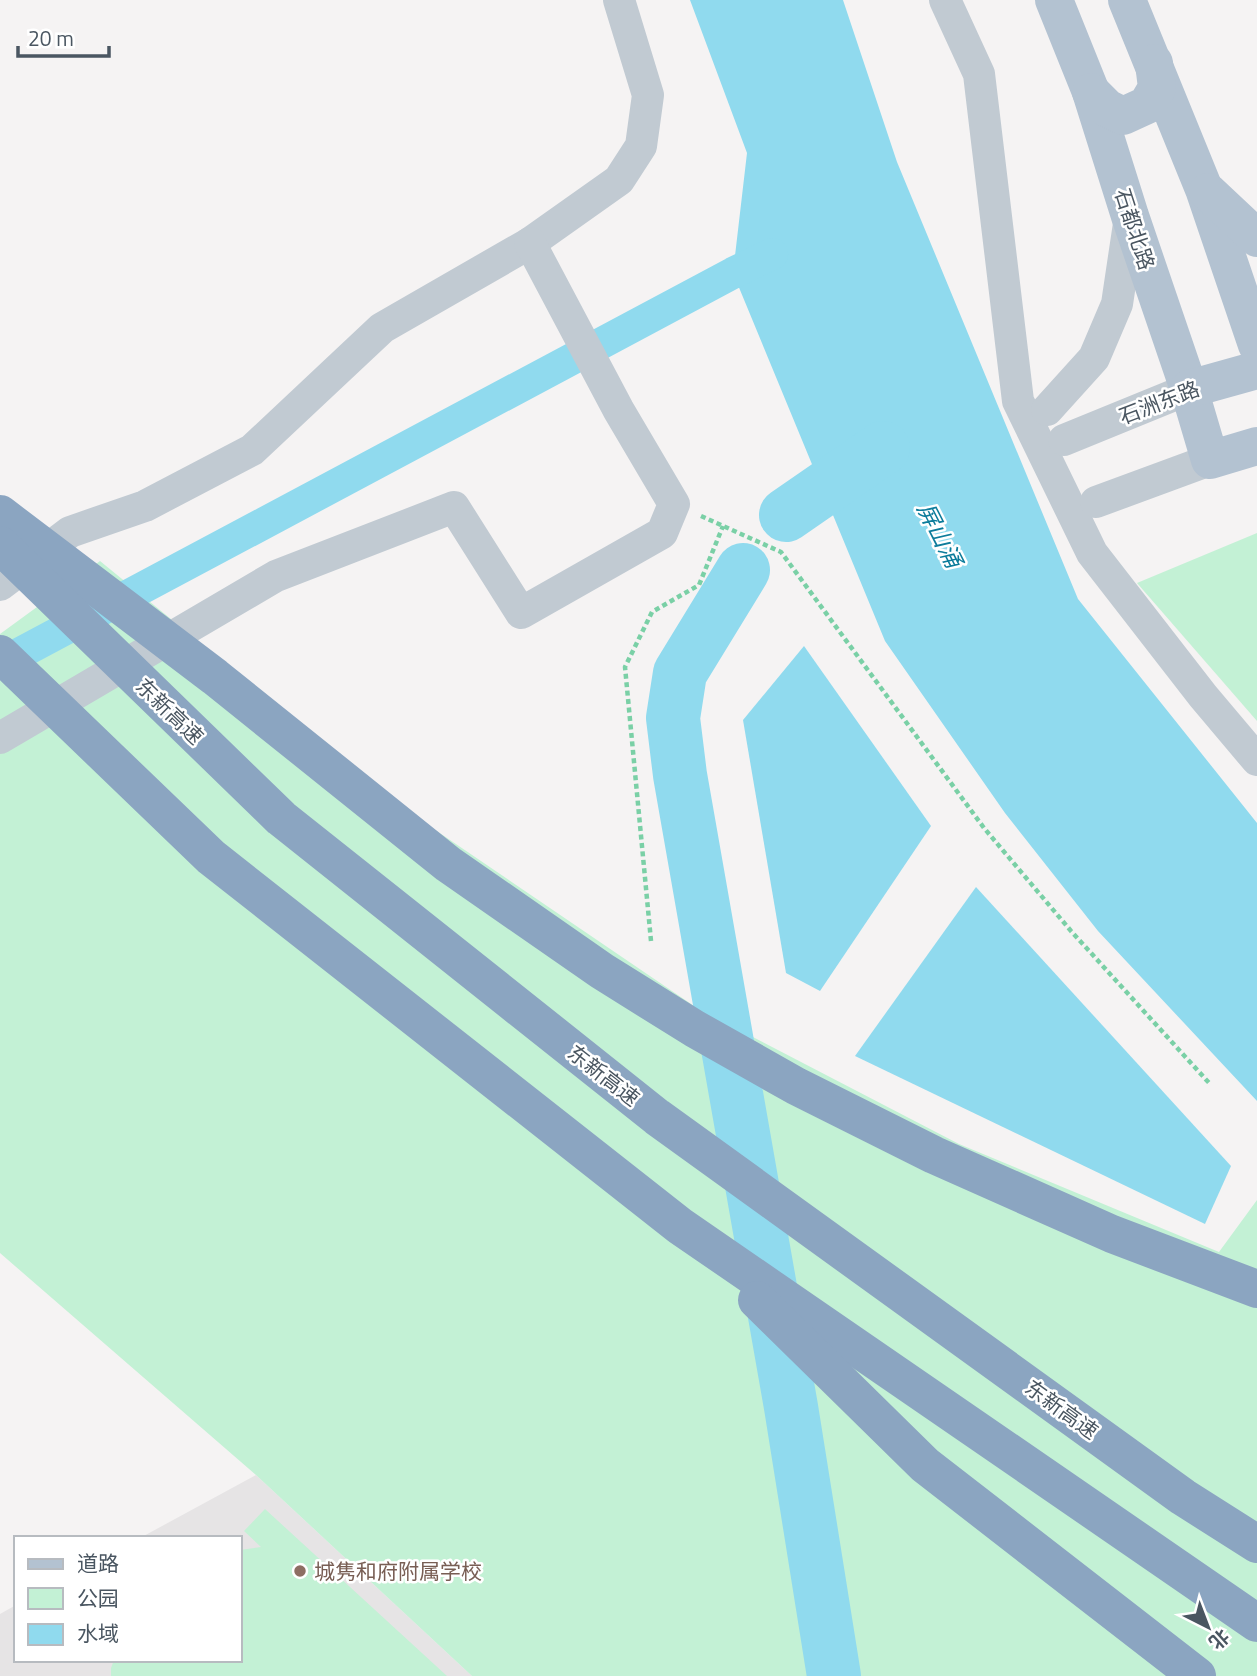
<svg xmlns="http://www.w3.org/2000/svg" width="1257" height="1676" font-family="'Titillium Web','Noto Sans SC',sans-serif">
<style>
.education{fill:#e6e4e5}
.green{fill:#c3f1d5}
.water{fill:#90daee}
.lines{fill:none;stroke-linecap:round;stroke-linejoin:round}
.canal{stroke:#90daee;stroke-width:32}
.river{stroke:#90daee;stroke-width:54}
.path{stroke:#7ad0a6;stroke-width:4.5;stroke-dasharray:5 3.5;stroke-linecap:butt}
.minor{stroke:#c1cad2;stroke-width:32}
.major{stroke:#b3c2d1;stroke-width:38}
.highway{stroke:#8ba5c1;stroke-width:38}
.education-dot{fill:#8d6e63;stroke:#fff;stroke-width:2.5}
.labels{text-anchor:middle;dominant-baseline:central;stroke-width:5;stroke-linejoin:round;paint-order:stroke}
.street-label{font-size:21px;fill:#4a5661;stroke:#fff}
.education-label{font-size:21px;fill:#785e54;stroke:#fff;text-anchor:start}
.water-label{font-size:23px;font-style:italic;fill:#0c7c9b;stroke:#fff}
</style>
<rect width="100%" height="100%" fill="#f5f3f3"/>
<!-- education -->
<polygon class="education" points="256,1475 472,1676 0,1676 0,1614 16,1605 16,1660 240,1660 240,1538 140,1538"/>
<!-- green -->
<g class="green">
<polygon points="1257,533 1257,721 1137,583"/>
<polygon points="100,561 400,806 697,1008 959,1144 1219,1252 1257,1200 1257,1676 472,1676 256,1475 0,1253 0,634"/>
<polygon points="265,1509 447,1676 111,1676 111,1668 114,1660 240,1660 240,1550 261,1547 244,1531"/>
</g>
<!-- water -->
<g class="water">
<polygon points="690,0 843,0 897,162 1078,599 1257,823 1257,1101 1098,931 1005,813 885,641 733,273 747,153"/>
<polygon points="804,646 931,826 820,991 786,973 743,720"/>
<polygon points="976,887 1231,1166 1205,1224 855,1056"/>
</g>
<g class="lines">
<!-- canal -->
<polyline class="canal" points="0,664 733,273 772,254"/>
<!-- river -->
<g class="river">
<polyline points="786,515 883,448"/>
<polyline points="743,570 680,673 673,718 680,775 791,1407 834,1676"/>
</g>
<!-- path -->
<g class="path">
<polyline points="701,516 781,552 984,828 1071,931 1210,1084"/>
<polyline points="651,941 625,667 652,612 699,585 723,526"/>
</g>
<!-- minor -->
<g class="minor">
<polyline points="945,0 979,74 1018,401 1092,553 1203,696 1257,760"/>
<polyline points="1047,410 1094,358 1117,304 1130,217"/>
<polyline points="1064,440 1189,389"/>
<polyline points="1096,502 1210,460"/>
<polyline points="0,585 70,532 145,506 252,450 382,328 530,243 619,180 641,146 648,95 619,0"/>
<polyline points="0,738 276,576 454,507 521,613 662,533 674,504 618,409 530,243"/>
</g>
<!-- major -->
<g class="major">
<polyline points="1054,0 1091,92 1130,216 1189,389 1210,460 1257,446"/>
<polyline points="1127,0 1204,189 1257,345"/>
<polyline points="1091,92 1107,108 1123,116 1147,105 1157,88 1154,63"/>
<polyline points="1208,192 1257,238"/>
<polyline points="1189,389 1257,370"/>
</g>
<!-- highway -->
<g class="highway">
<polyline points="0,514 215,677 448,864 602,971 695,1029 796,1086 934,1155 1112,1234 1257,1289"/>
<polyline points="0,545 281,818 657,1117 1183,1497 1257,1544"/>
<polyline points="0,654 211,857 680,1226 1257,1623"/>
<polyline points="757,1300 925,1465 1197,1676"/>
</g>
</g>
<!-- markers -->
<circle class="education-dot" cx="300" cy="1571" r="7"/>
<g class="labels">
<!-- street labels -->
<g class="street-label">
<text transform="translate(1135 229) rotate(72)">石都北路</text>
<text transform="translate(1159 402) rotate(-21)">石洲东路</text>
<text transform="translate(170 711) rotate(44)">东新高速</text>
<text transform="translate(604 1075) rotate(38)">东新高速</text>
<text transform="translate(1062 1409) rotate(36)">东新高速</text>
</g>
<!-- education labels -->
<g class="education-label">
<text x="314" y="1571">城隽和府附属学校</text>
</g>
<!-- water labels -->
<g class="water-label">
<text transform="translate(940 535) rotate(63)">屏山涌</text>
</g>
</g>
<!-- legend -->
<rect x="14" y="1536" width="228" height="126" fill="#ffffff" stroke="#b7bbc0" stroke-width="2"/>
<rect x="28" y="1559" width="35" height="10" fill="#b3c2d1" stroke="#b7bbc0" stroke-width="2"/>
<text x="77" y="1571" font-size="21" fill="#4a5661">道路</text>
<rect x="28" y="1588" width="35" height="21" fill="#c3f1d5" stroke="#b7bbc0" stroke-width="2"/>
<text x="77" y="1606" font-size="21" fill="#4a5661">公园</text>
<rect x="28" y="1624" width="35" height="21" fill="#90daee" stroke="#b7bbc0" stroke-width="2"/>
<text x="77" y="1641" font-size="21" fill="#4a5661">水域</text>
<!-- north arrow -->
<g transform="translate(1208 1627) rotate(138)" stroke="#ffffff" stroke-width="5" paint-order="stroke">
<path d="M0-5L12 26L0 18L-12 26Z" fill="#4a5661"/>
<text y="-10" font-size="19" font-weight="bold" text-anchor="middle" fill="#4a5661">北</text>
</g>
<!-- scale -->
<path d="M18 46v10h91v-10" fill="none" stroke="#4a5661" stroke-width="3.5"/>
<text x="28" y="46" font-size="21" fill="#4a5661" stroke="#ffffff" stroke-width="5" paint-order="stroke">20 m</text>
</svg>
